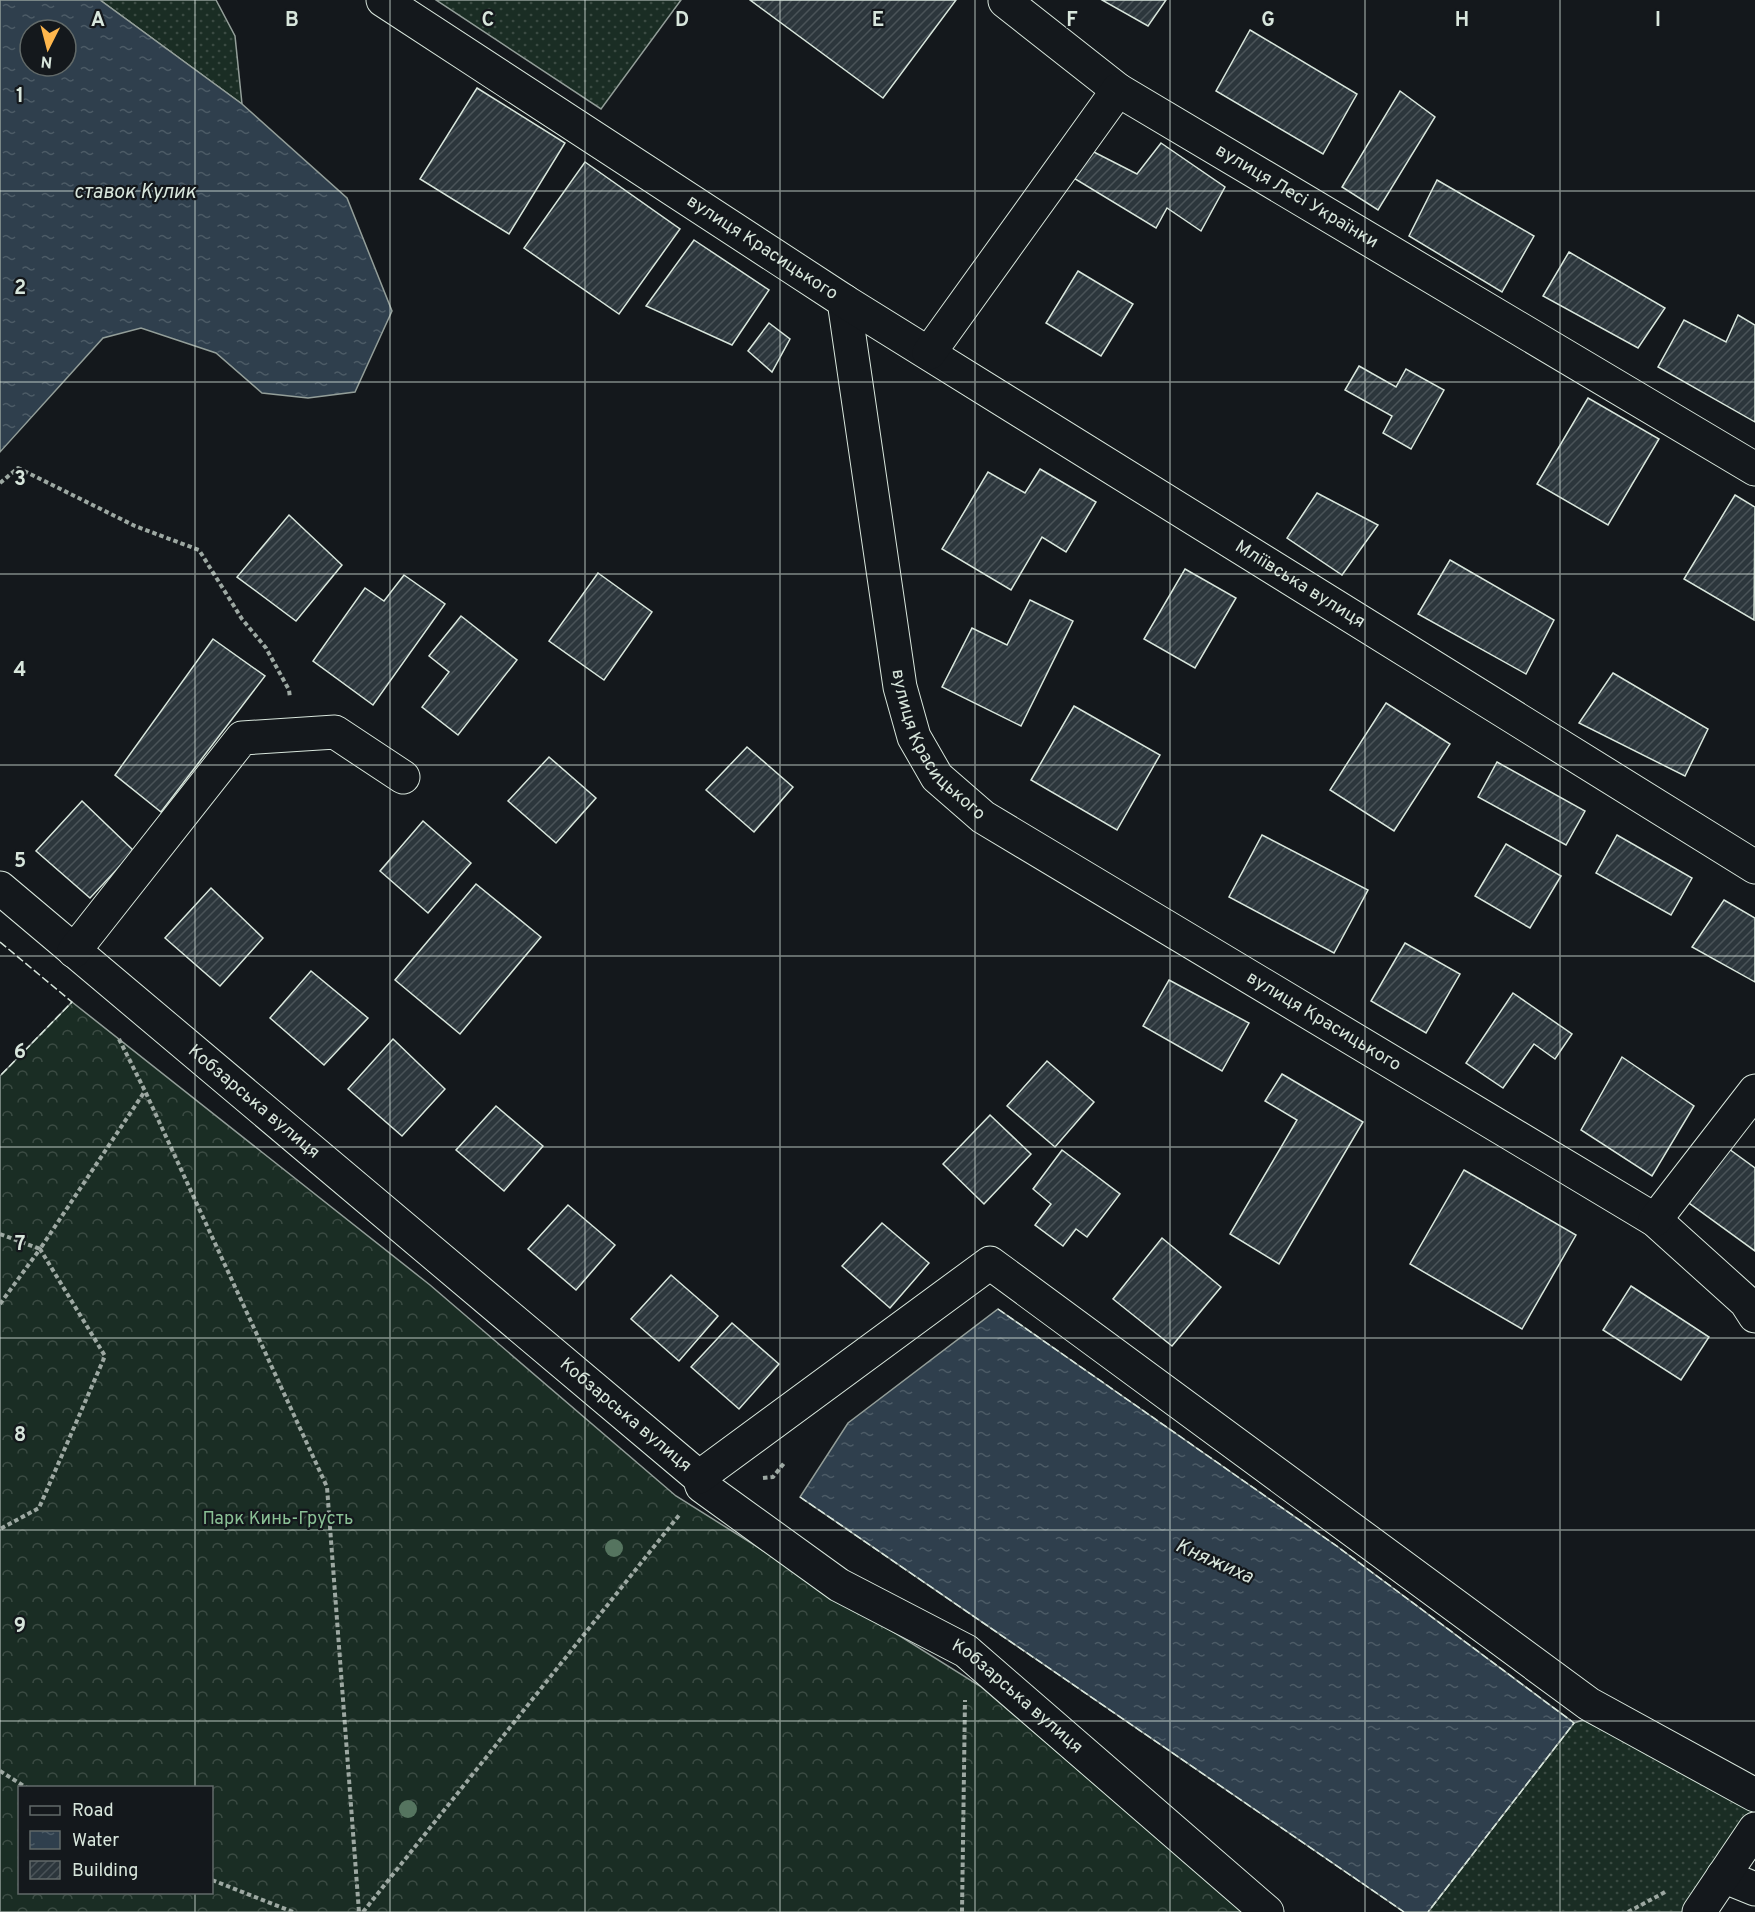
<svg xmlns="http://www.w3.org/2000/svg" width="1755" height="1912" font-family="Overpass,sans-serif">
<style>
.grass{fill:url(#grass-dots);stroke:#939e99;stroke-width:1.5}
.forest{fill:url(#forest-crowns);stroke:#939e99;stroke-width:1.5;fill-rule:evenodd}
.water{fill:url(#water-ripples);stroke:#939e99;stroke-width:1.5;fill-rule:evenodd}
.building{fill:url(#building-hatch);stroke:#d8e6dc;stroke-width:1.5}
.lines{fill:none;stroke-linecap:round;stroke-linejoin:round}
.minor-casing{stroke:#d8e6dc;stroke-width:35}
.path{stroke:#9da8a2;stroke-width:4;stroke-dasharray:4.5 3;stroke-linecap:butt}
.minor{stroke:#14181c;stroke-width:33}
.fence{stroke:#d8e6dc;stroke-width:1.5;stroke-dasharray:8 3;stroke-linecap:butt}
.tree{fill:#55745f}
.grid{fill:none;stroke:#d8e6dc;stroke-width:1.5;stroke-opacity:0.55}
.labels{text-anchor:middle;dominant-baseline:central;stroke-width:4.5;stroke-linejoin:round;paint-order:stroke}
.street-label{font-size:18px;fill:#d8e6dc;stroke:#14181c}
.park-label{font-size:18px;fill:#8ac095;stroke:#14181c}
.water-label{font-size:20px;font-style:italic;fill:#d8e6dc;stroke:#14181c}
.grid-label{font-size:20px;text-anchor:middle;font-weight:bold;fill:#d8e6dc;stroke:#14181c;stroke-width:4.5;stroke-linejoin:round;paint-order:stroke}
</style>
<defs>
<pattern id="grass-dots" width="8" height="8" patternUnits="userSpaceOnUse" patternTransform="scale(1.5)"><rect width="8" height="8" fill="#1a2d24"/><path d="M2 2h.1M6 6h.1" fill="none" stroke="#3b4b43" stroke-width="1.8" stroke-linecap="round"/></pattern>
<pattern id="forest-crowns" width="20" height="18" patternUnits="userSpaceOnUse" patternTransform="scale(1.5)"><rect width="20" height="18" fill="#1a2d24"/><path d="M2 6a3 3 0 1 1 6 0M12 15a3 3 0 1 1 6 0" fill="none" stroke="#3b4b43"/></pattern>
<pattern id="water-ripples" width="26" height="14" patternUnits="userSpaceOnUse" patternTransform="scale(1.5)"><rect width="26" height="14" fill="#2f3f4d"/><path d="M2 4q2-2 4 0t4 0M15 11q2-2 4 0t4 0" fill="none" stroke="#4c5b66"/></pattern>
<pattern id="building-hatch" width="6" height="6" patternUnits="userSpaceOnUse" patternTransform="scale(1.5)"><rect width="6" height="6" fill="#2c363c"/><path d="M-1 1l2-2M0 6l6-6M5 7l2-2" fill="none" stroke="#4a5358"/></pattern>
</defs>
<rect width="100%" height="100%" fill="#14181c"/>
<!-- grass -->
<g class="grass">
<polygon points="100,0 216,0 235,36 242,104"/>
<polygon points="436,0 681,0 601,109"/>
<polygon points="1583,1720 1755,1807 1685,1912 1428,1912 1574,1723"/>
</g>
<!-- forest -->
<path class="forest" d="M72 1002 430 1285 676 1496 980 1686 1244 1912H0V1076ZM20 1788H212V1892H20Z"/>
<!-- water -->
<g class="water">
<path d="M0 0H100L242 104 347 198 392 311 355 392 308 398 262 393 216 353 141 328 103 338 0 452ZM30 30H66V66H30Z"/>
<polygon points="998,1309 1338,1547 1574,1723 1428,1912 1404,1912 800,1497 848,1423"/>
</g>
<!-- building -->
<g class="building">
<polygon points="750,0 956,0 883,98"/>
<polygon points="1102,0 1166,0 1148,26"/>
<polygon points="1250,30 1357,94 1323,154 1216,91"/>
<polygon points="477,88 565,143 509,234 420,179"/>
<polygon points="1400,91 1435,117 1378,210 1342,187"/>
<polygon points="1161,143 1225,187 1201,231 1167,208 1156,228 1072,177 1090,150 1137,174"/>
<polygon points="585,162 680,229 619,314 524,248"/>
<polygon points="1437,180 1534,236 1502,292 1409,236"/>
<polygon points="694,240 769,290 732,345 646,306"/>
<polygon points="1569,252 1665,308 1638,348 1543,296"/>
<polygon points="1078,271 1133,304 1101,356 1046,323"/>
<polygon points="1738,315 1755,325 1755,422 1658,367 1684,320 1726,342"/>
<polygon points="769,323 790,339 772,372 748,351"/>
<polygon points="1359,366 1396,387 1406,369 1444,390 1411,449 1383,433 1392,416 1345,390"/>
<polygon points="1588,398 1659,439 1608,525 1537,484"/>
<polygon points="1040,469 1096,502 1066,552 1042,537 1011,590 942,549 988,472 1025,493"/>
<polygon points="1317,493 1378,525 1342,575 1287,538"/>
<polygon points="1735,495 1755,507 1754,620 1684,579"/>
<polygon points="289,515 342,565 296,621 237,577"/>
<polygon points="1450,560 1554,620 1526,674 1418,614"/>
<polygon points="1185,569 1236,598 1195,668 1144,639"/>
<polygon points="598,573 652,612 604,680 549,641"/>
<polygon points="404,575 445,604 373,705 313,661 365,588 384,601"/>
<polygon points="1030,600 1073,621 1021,726 942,687 972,628 1007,645"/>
<polygon points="461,616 517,660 458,735 422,707 449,672 429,656"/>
<polygon points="213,639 265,676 161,812 115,775"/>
<polygon points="1613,673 1708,729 1685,776 1579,723"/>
<polygon points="1386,703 1450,744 1394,831 1330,790"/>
<polygon points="1074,706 1160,755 1117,830 1031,780"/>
<polygon points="747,747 793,787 754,832 706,790"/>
<polygon points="549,757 596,798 556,843 508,801"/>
<polygon points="1497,762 1585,811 1566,845 1478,797"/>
<polygon points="82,801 134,851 90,898 36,851"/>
<polygon points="423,821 471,863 428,913 380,871"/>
<polygon points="1262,835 1368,890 1334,953 1229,897"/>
<polygon points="1617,835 1692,878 1671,915 1596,873"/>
<polygon points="1506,844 1561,876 1530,928 1475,896"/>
<polygon points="476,884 541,937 460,1034 395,980"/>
<polygon points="211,888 263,938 220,986 165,938"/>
<polygon points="1724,900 1755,918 1755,982 1692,947"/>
<polygon points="1405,943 1460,974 1426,1033 1371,1001"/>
<polygon points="311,971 368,1018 324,1065 270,1018"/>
<polygon points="1169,980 1249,1023 1222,1071 1143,1026"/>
<polygon points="1513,993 1572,1034 1555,1059 1534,1044 1503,1088 1466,1063"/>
<polygon points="393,1039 445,1089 402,1136 348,1089"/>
<polygon points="1622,1057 1694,1106 1652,1176 1581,1130"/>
<polygon points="1047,1061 1094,1102 1055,1147 1007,1106"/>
<polygon points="1282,1074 1363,1122 1279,1264 1230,1234 1297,1120 1265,1101"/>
<polygon points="496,1106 543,1146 504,1191 456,1150"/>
<polygon points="990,1115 1031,1154 984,1204 943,1164"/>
<polygon points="1729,1149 1755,1168 1755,1251 1689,1203"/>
<polygon points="1062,1150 1120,1194 1087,1237 1076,1229 1063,1246 1035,1225 1051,1204 1033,1189"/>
<polygon points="1464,1170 1576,1235 1522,1329 1410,1264"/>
<polygon points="568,1205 615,1245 576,1290 528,1249"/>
<polygon points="882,1223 929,1263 890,1308 842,1266"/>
<polygon points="1162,1238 1221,1287 1172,1346 1113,1299"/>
<polygon points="671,1275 718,1316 679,1361 631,1319"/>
<polygon points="1631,1286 1709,1337 1681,1380 1603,1330"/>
<polygon points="732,1323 779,1364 739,1409 691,1367"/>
</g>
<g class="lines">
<!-- minor casing -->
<g class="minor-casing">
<g id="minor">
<path id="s1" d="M383 0 844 301 900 687 914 737 937 777 983 817 1655 1220 1746 1302 1755 1316"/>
<polyline points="1005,1 1118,90"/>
<path id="s2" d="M844 301 1755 867"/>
<path id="s3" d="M929 353 1118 90 1755 469"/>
<path id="s4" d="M0 888 699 1477 702 1486 839 1585 966 1651 1267 1912"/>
<polyline points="74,951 242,738 335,732 403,777"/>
<polyline points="1655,1220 1755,1091"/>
<polyline points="699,1477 990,1263 1589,1704 1755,1795"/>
<polyline points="1723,1876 1755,1889"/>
<polyline points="1699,1912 1755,1829"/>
</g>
</g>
<!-- path -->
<g class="path">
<polyline points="0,483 18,468 135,526 199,550 242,619 266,648 289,690 290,698"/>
<polyline points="119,1039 145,1091 327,1487 359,1912"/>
<polyline points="0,1234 40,1249 145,1091"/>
<polyline points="0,1304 40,1249 105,1356 39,1508 0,1529"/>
<polyline points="763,1478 773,1477 785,1462"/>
<polyline points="0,1771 27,1788"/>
<polyline points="212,1880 293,1912"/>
<polyline points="363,1912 680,1514"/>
<polyline points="962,1912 965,1700"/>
<polyline points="1628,1912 1667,1891"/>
</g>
<!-- minor -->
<use href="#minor" class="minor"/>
<!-- fence -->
<g class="fence">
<polyline points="0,942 72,1002 0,1076"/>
<polyline points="998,1309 1338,1547 1574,1723 1428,1912"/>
<polyline points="800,1497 1404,1912"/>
</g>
</g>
<!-- trees -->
<g class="tree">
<circle cx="614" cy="1548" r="9"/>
<circle cx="408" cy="1809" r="9"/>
</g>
<!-- grid -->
<path class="grid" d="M195 0V1788M390 0V1912M585 0V1912M780 0V1912M975 0V1912M1170 0V1912M1365 0V1912M1560 0V1912M0 191H1755M0 382H1755M0 574H1755M0 765H1755M0 956H1755M0 1147H1755M0 1338H1755M0 1530H1755M0 1721H1755M195 1892V1912"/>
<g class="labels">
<!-- street labels -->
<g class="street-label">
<text stroke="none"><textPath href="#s3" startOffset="532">вулиця Лесі Українки</textPath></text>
<text stroke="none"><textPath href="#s1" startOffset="453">вулиця Красицького</textPath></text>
<text stroke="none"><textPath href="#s2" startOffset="537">Мліївська вулиця</textPath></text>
<text stroke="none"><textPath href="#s1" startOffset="1011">вулиця Красицького</textPath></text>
<text stroke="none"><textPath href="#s1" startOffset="1497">вулиця Красицького</textPath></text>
<text stroke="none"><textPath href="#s4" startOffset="332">Кобзарська вулиця</textPath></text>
<text stroke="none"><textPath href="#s4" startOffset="818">Кобзарська вулиця</textPath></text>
<text stroke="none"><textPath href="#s4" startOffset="1304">Кобзарська вулиця</textPath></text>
</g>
<!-- park labels -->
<g class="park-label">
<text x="278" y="1519">Парк Кинь-Грусть</text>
</g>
<!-- water labels -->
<g class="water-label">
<text x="135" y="193">ставок Кулик</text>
<text transform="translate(1214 1562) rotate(24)">Княжиха</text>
</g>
</g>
<g class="grid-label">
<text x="98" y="26">A</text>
<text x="292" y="26">B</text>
<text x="488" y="26">C</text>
<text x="682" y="26">D</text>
<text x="878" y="26">E</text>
<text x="1072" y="26">F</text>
<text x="1268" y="26">G</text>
<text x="1462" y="26">H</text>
<text x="1658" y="26">I</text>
<text x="20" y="102">1</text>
<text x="20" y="294">2</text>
<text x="20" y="485">3</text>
<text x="20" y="676">4</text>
<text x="20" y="867">5</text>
<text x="20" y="1058">6</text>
<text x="20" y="1250">7</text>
<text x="20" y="1441">8</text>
<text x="20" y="1632">9</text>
</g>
<!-- legend -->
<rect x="18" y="1786" width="195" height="108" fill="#14181c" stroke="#626a69" stroke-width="1.5"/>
<rect x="30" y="1806" width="30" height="9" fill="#14181c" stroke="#626a69" stroke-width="1.5"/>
<text x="72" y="1816" font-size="18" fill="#d8e6dc">Road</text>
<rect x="30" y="1831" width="30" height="18" fill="url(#water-ripples)" stroke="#626a69" stroke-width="1.5"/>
<text x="72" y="1846" font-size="18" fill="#d8e6dc">Water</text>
<rect x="30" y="1861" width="30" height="18" fill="url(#building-hatch)" stroke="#626a69" stroke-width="1.5"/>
<text x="72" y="1876" font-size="18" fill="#d8e6dc">Building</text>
<!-- north arrow -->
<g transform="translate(48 48) rotate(186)"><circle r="28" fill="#14181c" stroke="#626a69" stroke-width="1.5"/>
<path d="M0-4.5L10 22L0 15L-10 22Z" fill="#ffb74d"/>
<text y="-9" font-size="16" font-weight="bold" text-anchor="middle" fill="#d8e6dc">N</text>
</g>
</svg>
